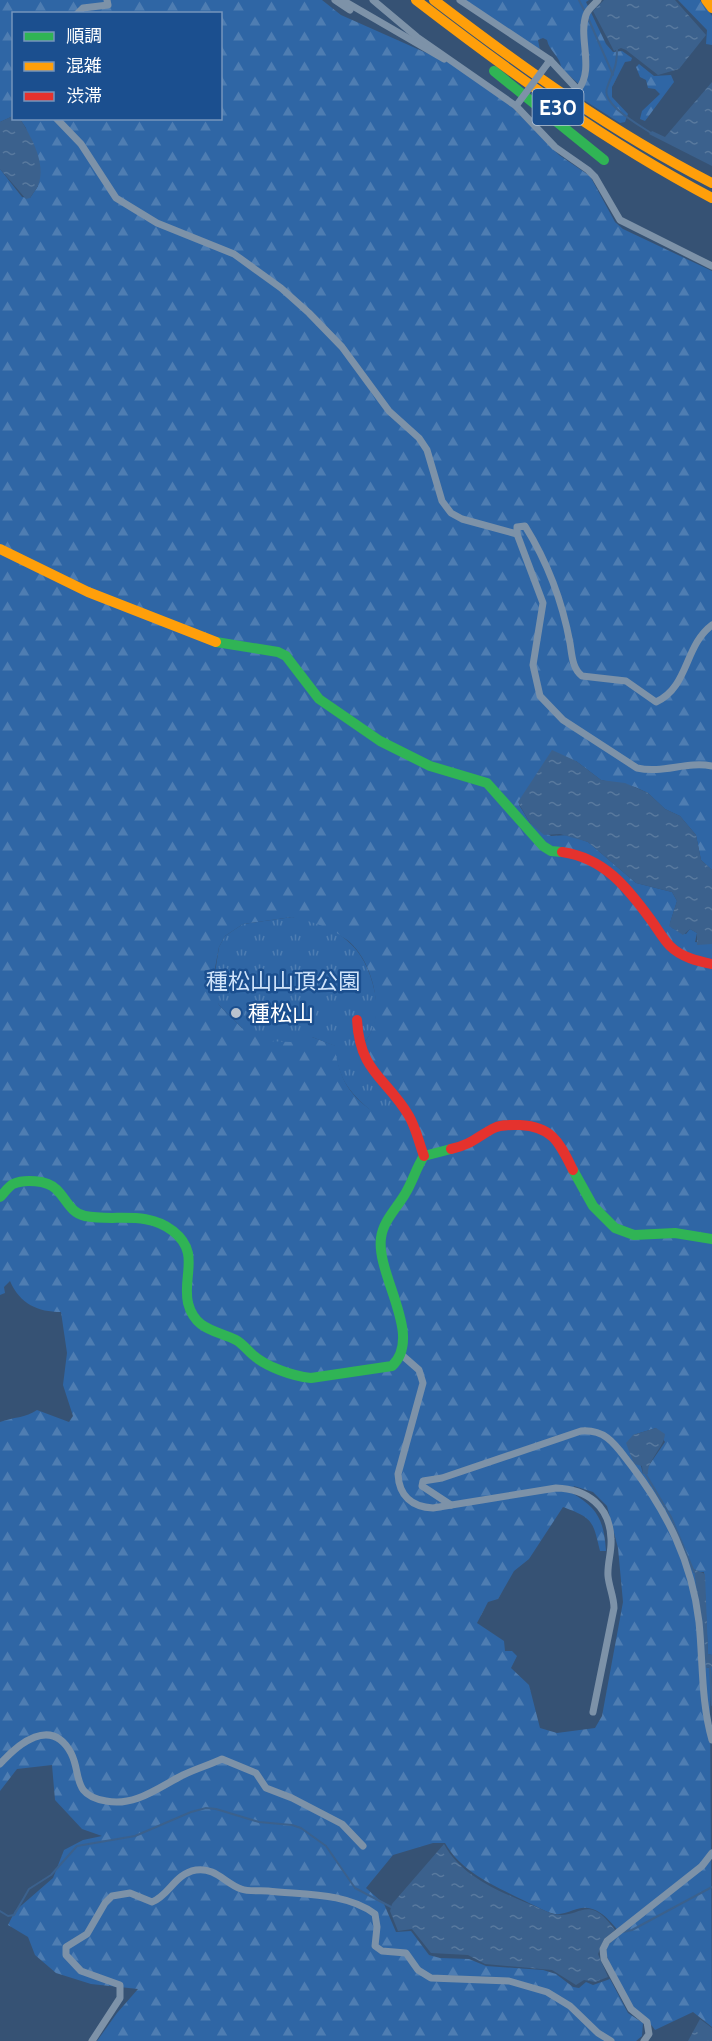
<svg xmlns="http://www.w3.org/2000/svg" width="712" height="2041" font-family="Cabin,'Noto Sans JP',sans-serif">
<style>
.forest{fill:url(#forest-firs);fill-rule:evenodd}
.park{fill:url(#park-tufts)}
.water{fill:url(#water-ripples)}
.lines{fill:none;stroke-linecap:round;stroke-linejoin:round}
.stream{stroke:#3b618d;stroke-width:2}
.street{stroke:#7d92a8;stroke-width:7}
.fast{stroke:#30b455;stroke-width:10}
.slow{stroke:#ff9f0a;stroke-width:10}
.jam{stroke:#e5322d;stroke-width:10}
.street-bridge{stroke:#7d92a8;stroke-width:7}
.poi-dot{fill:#b9c2ce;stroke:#1b4f8f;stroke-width:2}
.labels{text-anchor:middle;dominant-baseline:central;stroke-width:5;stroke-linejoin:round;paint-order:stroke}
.shield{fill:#1b4f8f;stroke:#bbcadd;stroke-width:1.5}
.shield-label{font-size:21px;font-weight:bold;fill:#fff}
.park-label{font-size:22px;fill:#cfe3fa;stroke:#1b4f8f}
.poi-label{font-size:22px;fill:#fff;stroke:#1b4f8f;text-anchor:start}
</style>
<defs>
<pattern id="forest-firs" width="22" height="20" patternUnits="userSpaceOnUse" patternTransform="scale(1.5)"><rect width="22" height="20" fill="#2f66a5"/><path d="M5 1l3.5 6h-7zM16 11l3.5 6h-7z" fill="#4e7db2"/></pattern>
<pattern id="park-tufts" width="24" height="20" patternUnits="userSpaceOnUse" patternTransform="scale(1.5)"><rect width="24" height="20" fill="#2f66a5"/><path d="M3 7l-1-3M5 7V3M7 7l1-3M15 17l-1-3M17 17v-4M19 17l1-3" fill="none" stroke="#4e7db2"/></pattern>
<pattern id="water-ripples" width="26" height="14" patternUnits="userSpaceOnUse" patternTransform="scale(1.5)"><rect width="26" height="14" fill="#3b618d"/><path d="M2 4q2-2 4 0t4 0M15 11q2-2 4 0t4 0" fill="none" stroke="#58799e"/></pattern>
</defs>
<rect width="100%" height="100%" fill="#365274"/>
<!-- forest -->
<g class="forest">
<path d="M0 0H322L341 15 458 67 510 105 559 155 590 176 615 222 623 229 712 271V870L701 860 696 835 680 816 665 809 648 793 635 787 601 780 576 761 519 805 530 823 551 836 569 835 588 842 636 883 672 892 677 901 670 923 672 928 686 934 690 929 697 933 695 942 712 944V1655L708 1654 704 1572H696L707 1668 712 1667 710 1710 712 2027 693 2012 655 2030C649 2021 642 2017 635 2010 629 2002 606 1960 606 1951 607 1943 616 1939 621 1934 609 1920 597 1903 577 1909 570 1911 562 1915 555 1914 545 1912 534 1905 525 1901 495 1886 462 1873 445 1843H433L393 1855 366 1888 384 1904 396 1932 411 1931 429 1955 440 1958 469 1959 486 1966 543 1970 556 1974 573 1987 579 1988 586 1982 593 1985 610 1979 628 2013 643 2023 642 2036 636 2041H97L117 2013 138 1989 91 1984 56 1973 35 1955 28 1937 8 1925 15 1911 53 1878 64 1850 83 1840 102 1836 82 1829 55 1800 52 1765 17 1769 0 1791V1422C13 1417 26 1418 37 1410L69 1422 73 1416 63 1385 67 1353 61 1312C38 1312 20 1304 10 1281L4 1287 5 1293 0 1295V169L22 197 30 198 38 186 26 128 20 119 220 118V14H14L13 116 0 122ZM292 917C308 924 329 928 344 938 372 955 388 1016 365 1041L379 1115C351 1099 337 1077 336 1046L312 1037 242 1028 219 1005 212 984 219 947 225 936 243 924ZM656 1428 665 1442 643 1474 633 1435ZM574 1486 593 1492 607 1506 618 1548 623 1602 602 1716 595 1728 557 1733 540 1728 529 1685 511 1668 517 1656 512 1651H505L504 1641 477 1623 488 1602 498 1599 514 1571 529 1559 563 1507C593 1518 593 1521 600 1551H606C604 1521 598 1508 572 1493Z"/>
<path d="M463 0H589L586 2 606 44 613 52 622 51 632 58 631 61 625 62 612 87V97L628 114 625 122 620 123 579 97 582 87 561 68C561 57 549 51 547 40L543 38 538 40 540 50Z"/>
<polygon points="678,0 700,0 712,16 712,45 706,44 707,30"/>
<polygon points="639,64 654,76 671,75 674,82 645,121 640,119 642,111 660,94 655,89 648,88 646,80 640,77 636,67"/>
</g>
<!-- park -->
<path class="park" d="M292 917C338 927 365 944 375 993 378 1011 377 1028 365 1041L367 1058 402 1098 378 1116C351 1095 338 1081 335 1046L312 1037 291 1042 266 1041 242 1028 219 1005 212 992 219 947 225 936 243 924Z"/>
<!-- water -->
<g class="water">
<polygon points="604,0 675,0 706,35 679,69 658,75 626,50 621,48 614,51 593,11"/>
<polygon points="712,82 712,166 649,134 652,131 665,137"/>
<path d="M13 116 14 118 20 119C31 136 47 164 38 186 36 190 32 194 30 198L26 199 0 169V122Z"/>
<polygon points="552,750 576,761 601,780 625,783 648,793 665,809 680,816 696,835 701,860 712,870 712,944 697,945 697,933 690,929 683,935 669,926 677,901 672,892 636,883 588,842 560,834 544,835 530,823 518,802"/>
<path d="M656 1428 665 1434C664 1448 647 1460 648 1474H643L642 1466 634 1464 626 1443 633 1435Z"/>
<polygon points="694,1569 705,1574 708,1654 712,1655 712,1667 706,1668"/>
<path d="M444 1844C464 1882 513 1896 550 1913 579 1923 586 1889 615 1930L604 1939 598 1954 608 1977 595 1982 584 1980 576 1985 552 1970 485 1964 468 1955 431 1953 412 1929 398 1931 390 1911 392 1904Z"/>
<polygon points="700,2019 712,2028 712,2041 688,2041"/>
</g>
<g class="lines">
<!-- stream -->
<g class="stream">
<polyline points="579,0 584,10"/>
<polyline points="589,20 613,75"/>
<path d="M617 48C617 69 613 70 607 88 601 104 639 125 651 133"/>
<polyline points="645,1473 671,1517 694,1572"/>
<polyline points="710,1666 712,1705"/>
<polyline points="0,1911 8,1916 14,1915 29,1889 51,1875 77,1846 135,1836 191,1812 206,1808 216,1809 259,1822 292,1825 301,1828 326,1846 355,1888 393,1908"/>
<polyline points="623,1932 632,1930 712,1887"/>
</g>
<!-- street -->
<g class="street">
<polyline points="335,0 350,10"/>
<polyline points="373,0 417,37 516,106 555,147 588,170 595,177 620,220 712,266"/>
<polyline points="460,0 550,60"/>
<polyline points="342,3 344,1 444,59"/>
<polyline points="77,14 83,8 108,5 107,0"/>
<path d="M548 63 550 60 578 90C595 69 578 38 586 15 588 9 594 5 598 0"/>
<polyline points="56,118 81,144 116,198 157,223 234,254 281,288 309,313 342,347 389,411 419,438 427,450 442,501 451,513 462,519 517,534"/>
<path d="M712 625C684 646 689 687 656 702L626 681 582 676C572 668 572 655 570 643 562 600 548 563 525 526L517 527V534L543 603 533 665 540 696 563 720 637 768C663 774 686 761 712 766"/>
<path d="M403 1356 419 1370 423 1383 398 1474C399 1496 412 1507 433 1508L556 1488C587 1489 610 1506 611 1539 612 1551 607 1564 608 1576 609 1587 614 1597 614 1608L593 1712"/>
<path d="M451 1505 422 1486 423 1481 442 1478 581 1431C607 1429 616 1446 631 1465 667 1512 692 1562 699 1622 703 1661 701 1702 712 1740"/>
<path d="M0 1764C18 1744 51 1716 71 1753 82 1774 71 1795 106 1801 135 1807 159 1787 183 1775 195 1769 209 1765 222 1759L256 1773 266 1788 292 1798 342 1824 363 1846"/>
<path d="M92 2041 120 1998V1985L81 1971 66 1955V1947L87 1934 105 1903 112 1896 130 1893 152 1902C170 1895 174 1874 196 1870 215 1867 225 1883 241 1889 249 1892 260 1890 268 1891 302 1895 346 1892 375 1914L377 1927 375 1946 382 1951 406 1953 418 1970 431 1978 509 1981 547 1992 570 2006 598 2033 611 2041"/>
<polyline points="644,2041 649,2034 647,2022 631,2009 604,1959 603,1949 607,1941 702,1866 712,1853"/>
</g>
<!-- fast -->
<g class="fast">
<polyline points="494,71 604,160"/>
<polyline points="216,642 278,652 286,656 319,699 380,741 430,766 487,783 543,846 551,851 562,852"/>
<polyline points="573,1170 593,1206 615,1228 634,1235 675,1233 712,1239"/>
<path d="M0 1197C4 1193 8 1187 13 1184 24 1179 47 1180 56 1189 66 1198 70 1213 85 1216 115 1222 146 1210 173 1231 201 1253 182 1276 188 1303 195 1330 215 1330 236 1340 242 1343 247 1350 253 1355 267 1367 292 1376 311 1378L392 1366C424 1336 376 1275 381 1238 383 1221 397 1208 405 1194 413 1181 416 1168 424 1156L451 1149"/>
</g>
<!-- slow -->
<g class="slow">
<path d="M416 0C511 73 606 142 712 198"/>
<path d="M434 0C523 68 612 132 712 183"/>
<polyline points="706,0 712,8"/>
<polyline points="0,549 88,592 216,642"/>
</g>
<!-- jam -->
<g class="jam">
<path d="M562 852C604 858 627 887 651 920 657 928 663 939 670 946 681 957 697 961 712 964"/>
<path d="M357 1020C360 1073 386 1077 409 1116 416 1128 419 1143 424 1156"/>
<path d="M451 1149C470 1145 476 1138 492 1129 501 1124 511 1125 520 1125 553 1127 559 1142 573 1170"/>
</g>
<!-- street-bridge -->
<polyline class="street-bridge" points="516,106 548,63"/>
</g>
<!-- markers -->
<circle class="poi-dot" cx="236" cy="1013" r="6"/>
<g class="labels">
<!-- shield labels -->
<rect class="shield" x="532.5" y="89" width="51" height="36" rx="4.5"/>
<g class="shield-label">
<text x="558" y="107">E30</text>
</g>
<!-- park labels -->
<g class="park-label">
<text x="283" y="981">種松山山頂公園</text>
</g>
<!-- poi labels -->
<g class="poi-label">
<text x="248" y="1013">種松山</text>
</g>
</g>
<!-- legend -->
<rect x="12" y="12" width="210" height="108" fill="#1b4f8f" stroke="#7695bc" stroke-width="1.5"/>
<rect x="24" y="32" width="30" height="9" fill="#30b455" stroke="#7695bc" stroke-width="1.5"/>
<text x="66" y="42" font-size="18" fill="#ffffff">順調</text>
<rect x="24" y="62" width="30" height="9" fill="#ff9f0a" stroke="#7695bc" stroke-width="1.5"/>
<text x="66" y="72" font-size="18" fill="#ffffff">混雑</text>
<rect x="24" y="92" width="30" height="9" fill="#e5322d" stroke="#7695bc" stroke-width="1.5"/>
<text x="66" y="102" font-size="18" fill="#ffffff">渋滞</text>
</svg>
